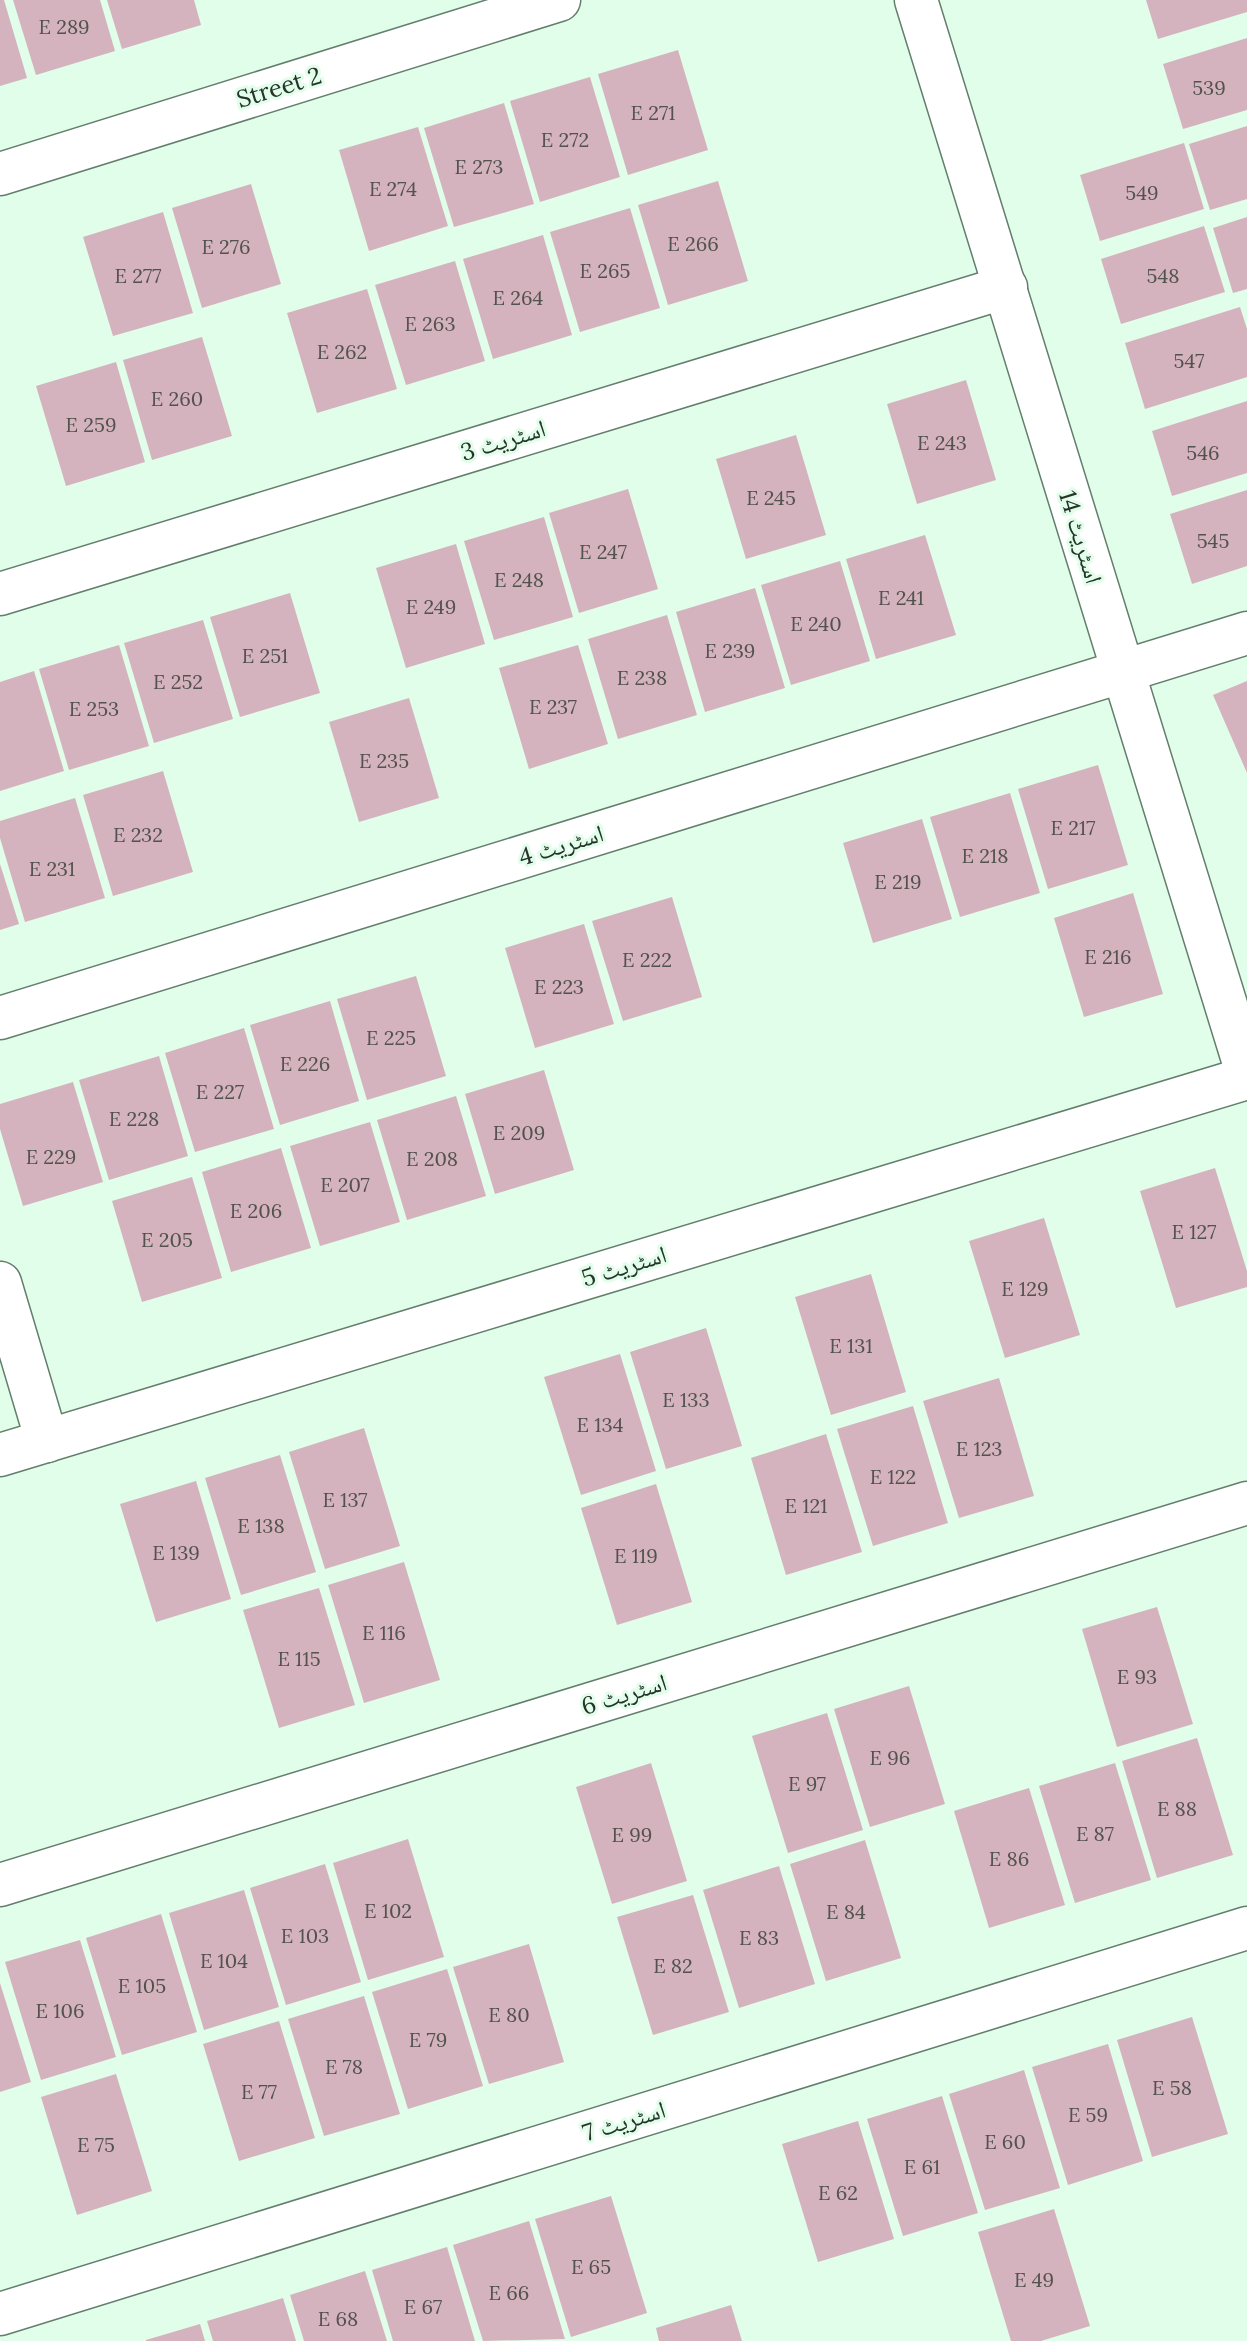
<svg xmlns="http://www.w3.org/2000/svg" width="1247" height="2341" font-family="Lora,'Noto Naskh Arabic',serif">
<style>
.building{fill:#d4b3be}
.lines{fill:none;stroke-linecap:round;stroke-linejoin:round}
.minor-casing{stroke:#647e6d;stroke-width:45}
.minor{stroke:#fff;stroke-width:42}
.labels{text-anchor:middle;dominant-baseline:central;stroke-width:6;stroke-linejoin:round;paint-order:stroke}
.number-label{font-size:20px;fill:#52524f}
.street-label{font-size:24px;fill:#26322a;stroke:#e1feea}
</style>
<rect width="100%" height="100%" fill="#e1feea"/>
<!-- building -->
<g class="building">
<polygon points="0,0 4,0 27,78 0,86"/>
<polygon points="13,0 100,0 115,51 36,75"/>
<polygon points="107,0 194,0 201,25 122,49"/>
<polygon points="1146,0 1247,0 1247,12 1158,39"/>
<polygon points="1247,38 1247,110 1183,129 1163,64"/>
<polygon points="678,50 708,150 628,175 598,74"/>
<polygon points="590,77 620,177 540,202 510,101"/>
<polygon points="504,103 534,204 454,227 424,128"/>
<polygon points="1247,126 1247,199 1210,210 1189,144"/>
<polygon points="418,127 448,226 369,251 339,150"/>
<polygon points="1184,143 1204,209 1100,241 1080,175"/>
<polygon points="718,181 748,281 668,305 638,205"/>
<polygon points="251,184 281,284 202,308 172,208"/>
<polygon points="630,208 660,308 580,332 550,232"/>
<polygon points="163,212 193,313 113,336 83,237"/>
<polygon points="1247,217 1247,289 1233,293 1213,228"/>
<polygon points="1204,226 1225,292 1121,324 1101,259"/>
<polygon points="543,235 572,335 493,359 463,259"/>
<polygon points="455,261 485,361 406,385 375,285"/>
<polygon points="367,289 397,389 317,413 287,313"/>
<polygon points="1240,307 1247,329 1247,377 1145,409 1125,343"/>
<polygon points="202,337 232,436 152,460 123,360"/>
<polygon points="116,362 145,462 66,486 36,386"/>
<polygon points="966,380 996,480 917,504 887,404"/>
<polygon points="1247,401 1247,473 1172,496 1152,431"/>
<polygon points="796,435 826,535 746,559 716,459"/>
<polygon points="628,489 658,589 579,613 549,513"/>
<polygon points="1247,490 1247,566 1192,584 1170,514"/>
<polygon points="544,517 573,617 494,640 464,541"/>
<polygon points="925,535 956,635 876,659 846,559"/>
<polygon points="456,544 485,644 406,668 376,568"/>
<polygon points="840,561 870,661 791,685 761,585"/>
<polygon points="755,588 785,688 705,712 676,612"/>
<polygon points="290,593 320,693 240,717 210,617"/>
<polygon points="667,615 697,715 618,739 588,639"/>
<polygon points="203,620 233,719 154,743 124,643"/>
<polygon points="119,645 149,746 69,770 39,669"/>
<polygon points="578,645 608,744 529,769 499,668"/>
<polygon points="34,671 64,771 0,791 0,682"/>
<polygon points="1247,681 1247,773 1213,695"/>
<polygon points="409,698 439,798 359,822 329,722"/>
<polygon points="1098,765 1128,865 1048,889 1018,789"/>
<polygon points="163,771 193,872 113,896 83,795"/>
<polygon points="1010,793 1040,893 960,917 930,817"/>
<polygon points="75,798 105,898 25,922 0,838 0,821"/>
<polygon points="922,819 952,919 873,943 843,843"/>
<polygon points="0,864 19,924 0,930"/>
<polygon points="1133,893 1163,994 1084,1017 1054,918"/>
<polygon points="672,897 702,997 623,1021 592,921"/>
<polygon points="584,924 614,1024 535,1048 505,948"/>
<polygon points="416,976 446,1076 367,1100 337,999"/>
<polygon points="330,1001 359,1101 280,1125 250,1025"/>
<polygon points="244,1028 274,1129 195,1152 165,1053"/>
<polygon points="159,1056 188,1156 109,1180 79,1080"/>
<polygon points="544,1070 574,1170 495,1194 465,1094"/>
<polygon points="73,1082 103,1182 23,1206 0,1129 0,1104"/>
<polygon points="456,1096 486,1196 407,1220 377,1120"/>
<polygon points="370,1122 400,1222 320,1246 290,1146"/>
<polygon points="281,1148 311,1248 231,1272 202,1172"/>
<polygon points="1215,1168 1247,1271 1247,1287 1176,1308 1140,1191"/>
<polygon points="192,1177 222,1278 142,1302 112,1201"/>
<polygon points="1044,1218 1080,1335 1005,1358 969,1241"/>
<polygon points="871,1274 906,1392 831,1415 795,1297"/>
<polygon points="706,1328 742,1446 666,1469 630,1352"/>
<polygon points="620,1354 656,1471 581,1495 544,1377"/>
<polygon points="999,1378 1034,1496 959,1518 923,1401"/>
<polygon points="913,1406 948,1523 873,1546 837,1429"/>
<polygon points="364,1428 400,1546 325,1569 289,1452"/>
<polygon points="826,1434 862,1552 786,1575 751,1458"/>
<polygon points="280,1455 316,1572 241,1595 205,1478"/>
<polygon points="196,1481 231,1599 156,1622 120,1504"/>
<polygon points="656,1484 692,1602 617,1625 581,1508"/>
<polygon points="404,1562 440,1680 364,1703 328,1585"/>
<polygon points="319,1588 355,1705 279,1728 243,1610"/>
<polygon points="1157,1607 1193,1724 1117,1747 1082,1629"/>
<polygon points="909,1686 945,1804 870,1827 834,1709"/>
<polygon points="827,1713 863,1830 788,1853 752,1736"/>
<polygon points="1197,1738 1233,1855 1157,1878 1122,1761"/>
<polygon points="651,1763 687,1881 612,1904 576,1787"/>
<polygon points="1115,1763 1151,1880 1075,1903 1039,1786"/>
<polygon points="1029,1788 1065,1905 989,1928 954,1811"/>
<polygon points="408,1839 444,1957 368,1980 333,1863"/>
<polygon points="865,1840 901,1958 826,1981 790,1864"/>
<polygon points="325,1864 361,1982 286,2005 250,1888"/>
<polygon points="779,1866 815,1984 739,2008 703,1890"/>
<polygon points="244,1890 279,2007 204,2030 169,1913"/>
<polygon points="693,1895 729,2012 653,2035 617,1917"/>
<polygon points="161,1914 197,2032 122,2055 86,1938"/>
<polygon points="80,1940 116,2057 41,2080 5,1962"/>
<polygon points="529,1944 564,2062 489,2084 453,1967"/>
<polygon points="447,1969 483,2086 408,2109 372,1992"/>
<polygon points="0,1983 31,2082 0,2092"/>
<polygon points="364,1996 400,2114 324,2136 288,2019"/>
<polygon points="1192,2017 1228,2134 1152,2157 1117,2040"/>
<polygon points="279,2021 315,2138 239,2161 203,2044"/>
<polygon points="1108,2044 1143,2161 1068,2185 1032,2067"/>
<polygon points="1024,2070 1060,2188 985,2210 949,2094"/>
<polygon points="116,2074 152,2191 77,2215 41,2097"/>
<polygon points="942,2096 978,2213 903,2236 867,2119"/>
<polygon points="858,2121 894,2239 818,2262 782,2144"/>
<polygon points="611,2196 647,2313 571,2337 535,2219"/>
<polygon points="1054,2209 1090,2326 1041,2341 1011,2341 978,2232"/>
<polygon points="529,2221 565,2339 483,2341 453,2245"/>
<polygon points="447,2247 475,2341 393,2341 372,2270"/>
<polygon points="365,2271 387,2341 304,2341 290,2295"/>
<polygon points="283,2298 296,2341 213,2341 207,2321"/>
<polygon points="731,2305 742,2341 659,2341 656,2328"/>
<polygon points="200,2324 205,2341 146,2341 146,2340"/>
</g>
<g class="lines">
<!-- minor casing -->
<g class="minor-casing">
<g id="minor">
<polyline points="916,0 1247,1073"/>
<polyline points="0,174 559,0"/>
<polyline points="0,594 1006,287"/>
<polyline points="0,1018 1247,633"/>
<polyline points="0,1283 47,1441"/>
<polyline points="0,1455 1247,1078"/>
<polyline points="0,1885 1247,1503"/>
<polyline points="0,2314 1247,1928"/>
</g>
</g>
<!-- minor -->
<use href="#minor" class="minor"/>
</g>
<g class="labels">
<!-- number labels -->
<g class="number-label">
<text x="64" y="26">E 289</text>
<text x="1209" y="87">539</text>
<text x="653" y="112">E 271</text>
<text x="565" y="139">E 272</text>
<text x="479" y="166">E 273</text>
<text x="393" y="188">E 274</text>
<text x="1142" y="192">549</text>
<text x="693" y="243">E 266</text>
<text x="226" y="246">E 276</text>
<text x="605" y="270">E 265</text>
<text x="138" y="275">E 277</text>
<text x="1163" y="275">548</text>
<text x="518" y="297">E 264</text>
<text x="430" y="323">E 263</text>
<text x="342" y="351">E 262</text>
<text x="1189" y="360">547</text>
<text x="177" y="398">E 260</text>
<text x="91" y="424">E 259</text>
<text x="942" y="442">E 243</text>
<text x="1203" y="452">546</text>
<text x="771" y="497">E 245</text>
<text x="1213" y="540">545</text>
<text x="603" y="551">E 247</text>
<text x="519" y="579">E 248</text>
<text x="901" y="597">E 241</text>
<text x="431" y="606">E 249</text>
<text x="816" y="623">E 240</text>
<text x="730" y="650">E 239</text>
<text x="265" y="655">E 251</text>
<text x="642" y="677">E 238</text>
<text x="178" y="681">E 252</text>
<text x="553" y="706">E 237</text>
<text x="94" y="708">E 253</text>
<text x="384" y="760">E 235</text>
<text x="1073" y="827">E 217</text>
<text x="138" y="834">E 232</text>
<text x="985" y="855">E 218</text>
<text x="52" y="868">E 231</text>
<text x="898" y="881">E 219</text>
<text x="1108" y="956">E 216</text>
<text x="647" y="959">E 222</text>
<text x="559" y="986">E 223</text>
<text x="391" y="1037">E 225</text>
<text x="305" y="1063">E 226</text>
<text x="220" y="1091">E 227</text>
<text x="134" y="1118">E 228</text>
<text x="519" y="1132">E 209</text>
<text x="51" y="1156">E 229</text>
<text x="432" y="1158">E 208</text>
<text x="345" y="1184">E 207</text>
<text x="256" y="1210">E 206</text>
<text x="1194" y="1231">E 127</text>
<text x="167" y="1239">E 205</text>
<text x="1025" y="1288">E 129</text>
<text x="851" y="1345">E 131</text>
<text x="686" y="1399">E 133</text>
<text x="600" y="1424">E 134</text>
<text x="979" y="1448">E 123</text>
<text x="893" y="1476">E 122</text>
<text x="345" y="1499">E 137</text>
<text x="806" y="1505">E 121</text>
<text x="261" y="1525">E 138</text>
<text x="176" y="1552">E 139</text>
<text x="636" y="1555">E 119</text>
<text x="384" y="1632">E 116</text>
<text x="299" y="1658">E 115</text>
<text x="1137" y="1676">E 93</text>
<text x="890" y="1757">E 96</text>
<text x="807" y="1783">E 97</text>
<text x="1177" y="1808">E 88</text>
<text x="1095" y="1833">E 87</text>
<text x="632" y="1834">E 99</text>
<text x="1009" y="1858">E 86</text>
<text x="388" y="1910">E 102</text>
<text x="846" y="1911">E 84</text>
<text x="305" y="1935">E 103</text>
<text x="759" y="1937">E 83</text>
<text x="224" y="1960">E 104</text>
<text x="673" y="1965">E 82</text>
<text x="142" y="1985">E 105</text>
<text x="60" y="2010">E 106</text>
<text x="509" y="2014">E 80</text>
<text x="428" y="2039">E 79</text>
<text x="344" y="2066">E 78</text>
<text x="1172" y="2087">E 58</text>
<text x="259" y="2091">E 77</text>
<text x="1088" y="2114">E 59</text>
<text x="1005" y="2141">E 60</text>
<text x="96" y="2144">E 75</text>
<text x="922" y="2166">E 61</text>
<text x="838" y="2192">E 62</text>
<text x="591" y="2266">E 65</text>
<text x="1034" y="2279">E 49</text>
<text x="509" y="2292">E 66</text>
<text x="423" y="2306">E 67</text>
<text x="338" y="2318">E 68</text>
</g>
<!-- street labels -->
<g class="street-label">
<text transform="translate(279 87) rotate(-17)">Street 2</text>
<text transform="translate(503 440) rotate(-17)">اسٹریٹ 3</text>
<text transform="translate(1081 537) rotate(73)">اسٹریٹ 14</text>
<text transform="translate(561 845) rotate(-17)">اسٹریٹ 4</text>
<text transform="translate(624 1266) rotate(-17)">اسٹریٹ 5</text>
<text transform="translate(624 1694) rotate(-17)">اسٹریٹ 6</text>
<text transform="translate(624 2121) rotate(-17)">اسٹریٹ 7</text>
</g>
</g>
</svg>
